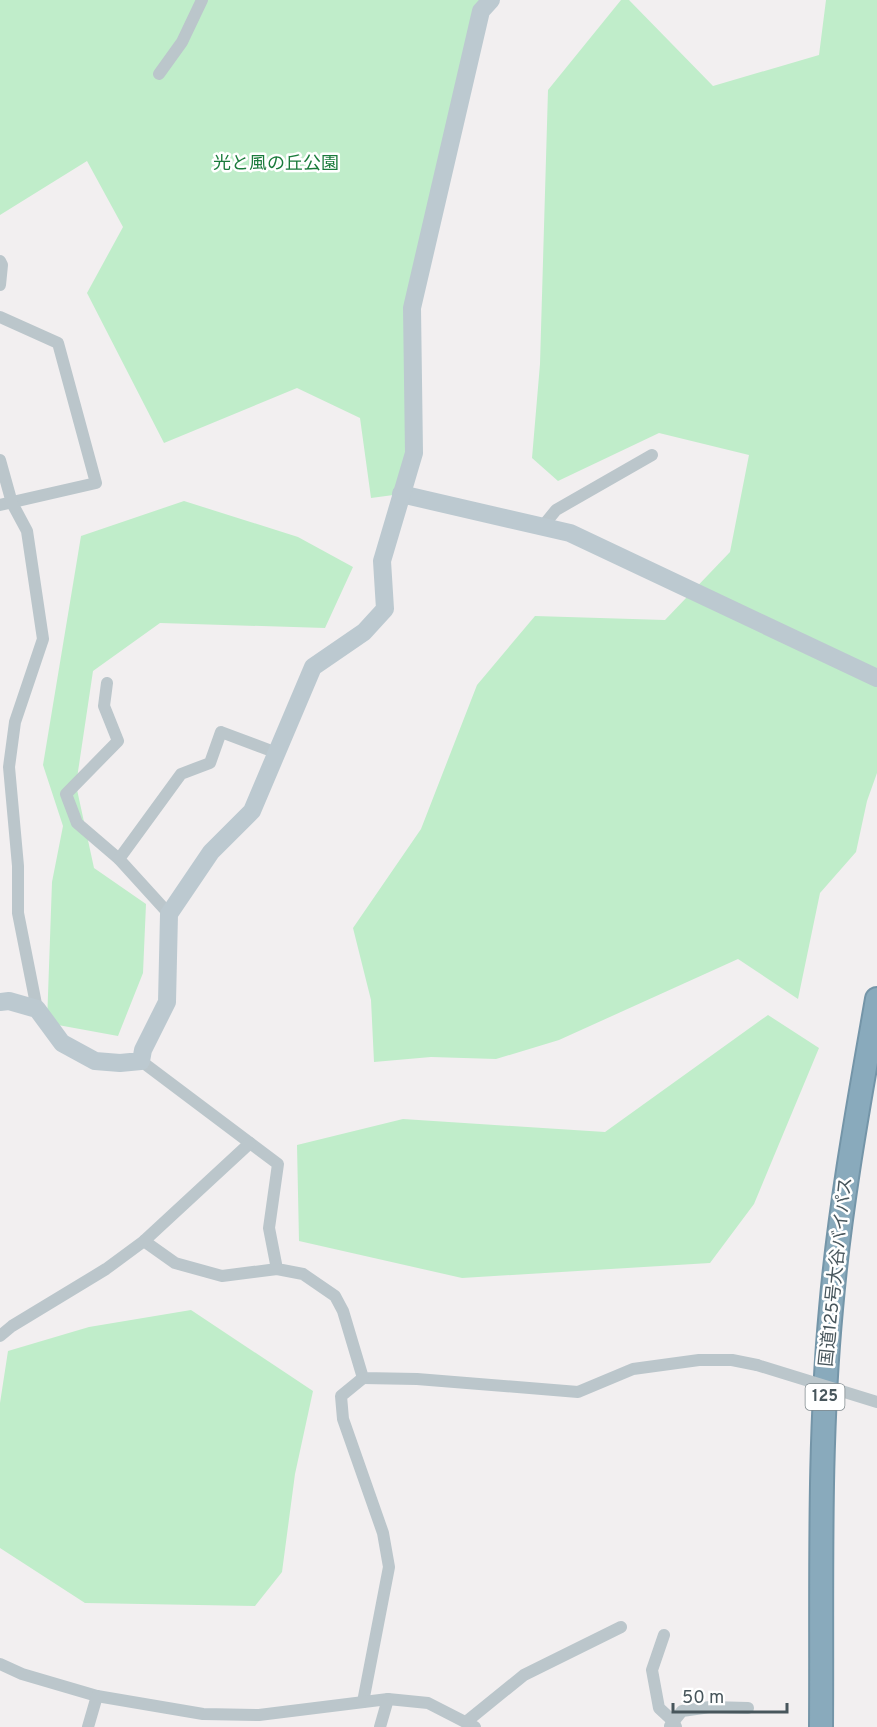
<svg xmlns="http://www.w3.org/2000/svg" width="877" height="1727" font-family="Overpass,'Noto Sans JP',sans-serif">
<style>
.green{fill:#c0edca}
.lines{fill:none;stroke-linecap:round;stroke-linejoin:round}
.highway-casing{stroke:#7495a8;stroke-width:26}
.street{stroke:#bbc6cb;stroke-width:12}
.secondary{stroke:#bcc9d0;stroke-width:18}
.highway{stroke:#89aabc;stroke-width:22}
.street-bridge{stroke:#bbc6cb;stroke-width:12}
.labels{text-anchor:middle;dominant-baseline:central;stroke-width:5;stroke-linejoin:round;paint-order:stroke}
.shield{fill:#fff;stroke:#7f898d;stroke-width:1.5}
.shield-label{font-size:16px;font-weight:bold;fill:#48565c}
.park-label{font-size:18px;fill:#1b7b3c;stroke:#fff}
.street-label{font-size:18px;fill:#48565c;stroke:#fff}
</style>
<rect width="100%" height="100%" fill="#f2eff0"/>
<!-- green -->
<g class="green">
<polygon points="0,0 491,0 412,308 414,453 401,494 371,498 360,418 297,388 164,443 87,293 123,227 87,161 0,215"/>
<polygon points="621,0 629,0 713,86 819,55 826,0 877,0 877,773 867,801 856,852 820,893 798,999 738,959 559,1040 496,1059 431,1057 374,1062 371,1000 353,928 421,829 477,685 535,616 665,620 730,552 749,455 659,433 558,481 532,458 540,364 548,90"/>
<polygon points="184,501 298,537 353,567 325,628 160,623 93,671 76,785 94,868 146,904 143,973 118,1036 47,1023 52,882 63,826 43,765 81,536"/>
<polygon points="768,1015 819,1048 754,1204 710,1263 462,1278 299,1241 297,1145 403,1119 605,1132"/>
<polygon points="191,1310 313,1391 295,1474 282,1572 255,1606 85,1603 0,1548 0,1403 8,1351 89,1327"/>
</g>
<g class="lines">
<!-- highway casing -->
<g class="highway-casing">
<path id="highway" d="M821 1727C822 1588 818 1448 831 1309 840 1205 859 1102 877 999"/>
</g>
<!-- street -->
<g class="street">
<polyline points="159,74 182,42 202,0"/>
<polyline points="0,261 2,265 0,285"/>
<polyline points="0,317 58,343 96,483 0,505"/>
<polyline points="0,460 12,503 27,531 43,639 15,722 9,767 18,866 18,913 37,1009"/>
<polyline points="543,526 556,510 652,455"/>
<polyline points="107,683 104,706 118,741 66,794 77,823 119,859"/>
<polyline points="169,914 119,859 181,774 210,763 221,732 277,753"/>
<polyline points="141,1061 278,1164 269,1228 277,1269 303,1274 335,1296 343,1311 363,1378 417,1379 578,1392 633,1369 699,1360 732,1360 757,1365"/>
<polyline points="144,1241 175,1263 222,1276 277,1269"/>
<polyline points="0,1336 12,1326 106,1269 144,1241 250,1143"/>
<polyline points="363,1378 341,1396 343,1419 383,1533 389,1567 363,1702"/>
<polyline points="664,1635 652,1670 659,1708 673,1721 676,1727"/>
<polyline points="0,1664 22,1674 97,1696 203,1714 259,1715 388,1699 428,1703 475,1727"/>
<polyline points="466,1722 524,1675 621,1627"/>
<polyline points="670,1726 682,1711 710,1707 748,1708"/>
<polyline points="88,1727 97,1696"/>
<polyline points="380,1727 388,1699"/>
</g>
<!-- secondary -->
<g class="secondary">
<polyline points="401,494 570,533 877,678"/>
<polyline points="0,1002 9,1001 37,1009 62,1043 95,1061 120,1063 141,1061 143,1050 167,1002 169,914 211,852 252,811 313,667 364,632 385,609 382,561 414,453 412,308 481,11 491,0"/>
</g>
<!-- highway -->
<use href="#highway" class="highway"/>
<!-- street-bridge -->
<polyline class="street-bridge" points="757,1365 877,1402"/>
</g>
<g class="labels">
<!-- shield labels -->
<rect class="shield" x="805.5" y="1384" width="39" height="26" rx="4.5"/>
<g class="shield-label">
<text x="825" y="1397">125</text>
</g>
<!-- park labels -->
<g class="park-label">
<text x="276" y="164">光と風の丘公園</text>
</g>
<!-- street labels -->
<g class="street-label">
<text transform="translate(837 1272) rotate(-84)">国道125号大谷バイパス</text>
</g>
</g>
<!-- scale -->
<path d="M673 1703v9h114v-9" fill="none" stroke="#48565c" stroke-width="3"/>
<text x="682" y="1703" font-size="18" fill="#48565c" stroke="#ffffff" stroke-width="4.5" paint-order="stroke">50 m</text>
</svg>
